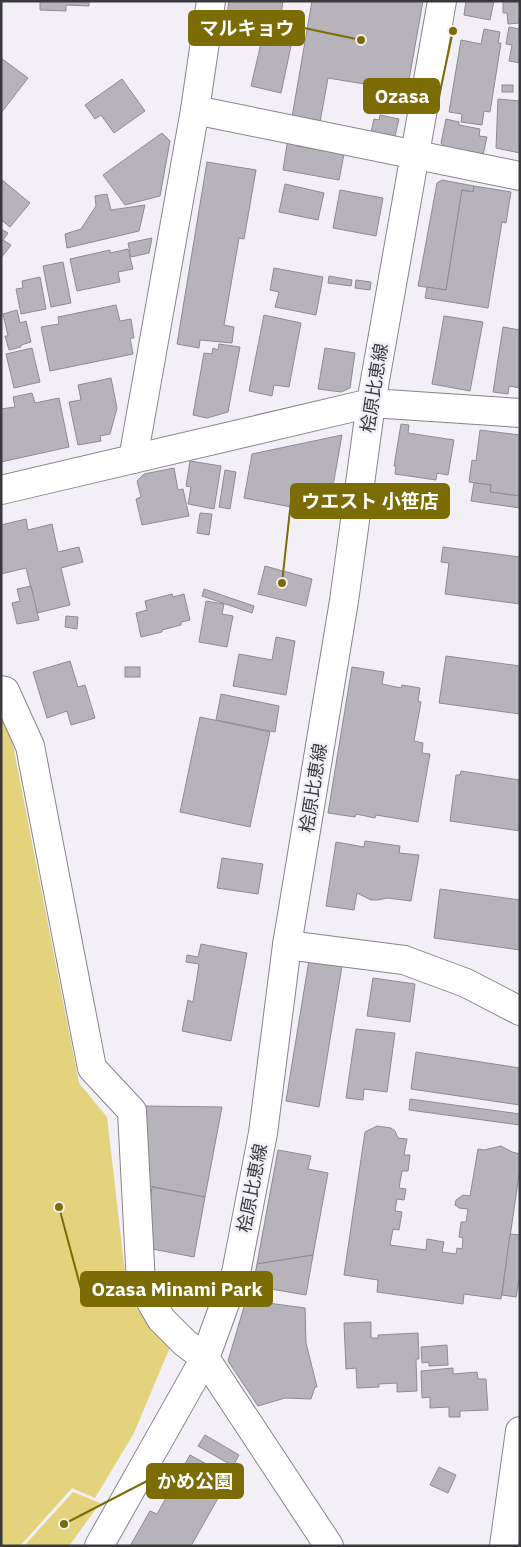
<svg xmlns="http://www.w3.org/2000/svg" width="521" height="1547" font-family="'IBM Plex Sans','Noto Sans JP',sans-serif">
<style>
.green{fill:#e4d37d}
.building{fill:#b7b3bb;stroke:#8e8b92}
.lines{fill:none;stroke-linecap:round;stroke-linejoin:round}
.street-casing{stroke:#87848b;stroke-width:30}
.secondary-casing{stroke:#87848b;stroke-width:30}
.street{stroke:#fff;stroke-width:28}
.secondary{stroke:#fff;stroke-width:28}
.labels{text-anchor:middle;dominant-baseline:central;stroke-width:5;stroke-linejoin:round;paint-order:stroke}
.street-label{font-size:18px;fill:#3a393c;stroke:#f2eff7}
.leader{fill:none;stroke:#7c6c06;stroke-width:2}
.callout-dot{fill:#7c6c06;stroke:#f2eff7;stroke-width:2}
.callout{fill:#7c6c06;stroke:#7c6c06;stroke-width:2}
.callout-label{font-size:19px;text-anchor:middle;font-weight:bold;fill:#fff}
</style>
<rect width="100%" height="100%" fill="#f2eff7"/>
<!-- green -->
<g class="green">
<polygon points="1,703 5,704 79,1083 107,1117 128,1298 170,1347 134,1433 95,1498 72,1488 20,1546 1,1546"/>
<polygon points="73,1492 100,1503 69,1546 24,1546"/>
</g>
<!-- building -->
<g class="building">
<polygon points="40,1 89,1 89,6 66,5 66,11 40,10"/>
<polygon points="229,1 283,1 278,36 225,28"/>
<polygon points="312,1 423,1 407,91 328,78 320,122 292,117"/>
<polygon points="466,1 494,1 490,20 464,15"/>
<polygon points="503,1 520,1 520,23 508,24 507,13 503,13"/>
<polygon points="509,27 520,29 520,63 509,61 512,45 506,44"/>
<polygon points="484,29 500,32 498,43 501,43 490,112 484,111 482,125 461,122 462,114 449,112 461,40 481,44"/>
<polygon points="262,39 291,46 281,93 251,86"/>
<polygon points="1,58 28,78 1,113"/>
<polygon points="122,79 145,111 114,133 101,115 95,119 85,105"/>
<rect x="502" y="85" width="11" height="7"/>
<polygon points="498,99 520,101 520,153 496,148"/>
<polygon points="380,115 399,119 395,136 371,132 374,119 379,120"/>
<polygon points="446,119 459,122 459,125 480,129 479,136 487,137 483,155 445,148 441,143"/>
<polygon points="162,133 170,141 160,196 125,205 103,175"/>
<polygon points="288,138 298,139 297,146 344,154 339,180 283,170"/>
<polygon points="207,162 256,170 244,239 239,238 224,325 234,327 232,343 200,340 199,348 177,344"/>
<polygon points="1,179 30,203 10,227 1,220"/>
<polygon points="442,180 474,186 473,192 462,190 446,290 418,286 437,183"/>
<polygon points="285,184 324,193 318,220 279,212"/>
<polygon points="474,186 511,192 506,223 502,222 488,308 425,298 427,287 446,290 462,190 473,192"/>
<polygon points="340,190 383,198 376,236 333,228"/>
<polygon points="107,194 111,210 145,205 139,231 67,248 65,234 81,229 96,206 95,196"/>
<polygon points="1,229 8,233 3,240 11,245 1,258"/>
<polygon points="152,238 149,253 131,257 128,243"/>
<polygon points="128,249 133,269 118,272 120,282 77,291 70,259 110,250 110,253"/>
<polygon points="63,262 71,303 51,307 43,266"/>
<polygon points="274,268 323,277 316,315 275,307 279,292 270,290"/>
<polygon points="329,276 352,280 351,286 328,283"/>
<polygon points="40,277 46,309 21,314 16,289 23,288 22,281"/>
<polygon points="356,280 371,282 370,290 355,288"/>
<polygon points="116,305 120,321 131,319 134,338 130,338 133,354 50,371 41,327 59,324 58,317"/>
<polygon points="17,310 20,323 26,321 31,342 21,345 21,347 9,350 5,336 8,336 3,314"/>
<polygon points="264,315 301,323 289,387 274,385 272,396 249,391"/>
<polygon points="444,316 483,322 470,391 432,384"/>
<polygon points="503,327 520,330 520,388 509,386 508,394 493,392"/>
<polygon points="219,344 240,347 228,412 207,418 193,415 204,353 212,354 213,348 218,350"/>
<polygon points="32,348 40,382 14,388 6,354"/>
<polygon points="325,348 355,353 350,388 341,392 318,389"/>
<polygon points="111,378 117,408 110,434 100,436 101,441 78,445 69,402 81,400 78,385"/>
<polygon points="32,393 35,403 59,398 69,447 1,462 1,409 15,407 13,397"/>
<polygon points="401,424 409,425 408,433 454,440 448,475 437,473 436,480 395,474 396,466 394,466"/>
<polygon points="480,430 520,435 520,496 490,492 491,485 469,482 472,460 476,461"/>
<polygon points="342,435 328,514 244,498 252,454"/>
<polygon points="190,461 221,466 214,509 188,504 191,487 186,486"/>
<polygon points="174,468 178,490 183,489 189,516 142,525 136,499 141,497 137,481 144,474"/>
<polygon points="225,470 236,472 230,509 219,507"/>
<polygon points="474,483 491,485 490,492 520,496 520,508 471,501"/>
<polygon points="200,513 212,514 209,535 197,533"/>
<polygon points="26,519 28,530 52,524 58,552 79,547 83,562 61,568 70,605 37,613 26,568 1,574 1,525"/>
<polygon points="443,547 520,557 520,604 445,594 449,563 441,562"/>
<polygon points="265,566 312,579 306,606 258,594"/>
<polygon points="31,586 39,620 17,624 12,603 20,601 17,589"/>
<polygon points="204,589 254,606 252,613 202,596"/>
<polygon points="172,594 173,597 184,594 190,620 181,622 181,625 162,630 162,632 141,637 136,613 147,610 145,601"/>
<polygon points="206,601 224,604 222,614 233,616 227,647 199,642"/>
<polygon points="66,616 78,617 77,629 65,627"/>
<polygon points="276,637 295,641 286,695 233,686 239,654 272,660"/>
<polygon points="446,656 520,666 520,714 439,703"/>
<polygon points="70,661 78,687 85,685 95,718 71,725 67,711 47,718 33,672"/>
<rect x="125" y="667" width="15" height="10"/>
<polygon points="352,667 384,672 382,684 401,688 402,685 420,688 418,701 421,702 414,741 423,743 422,753 430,754 418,822 376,815 375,818 356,814 355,817 328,813"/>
<polygon points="221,694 279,706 275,732 216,720"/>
<polygon points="200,717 270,732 250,827 180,812"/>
<polygon points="461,771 520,780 520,831 450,821 456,775 460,775"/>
<polygon points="365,841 400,846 399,853 419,855 411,901 387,898 378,900 371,900 357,893 354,910 326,906 336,842 364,847"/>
<polygon points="222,858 263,864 258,894 217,888"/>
<polygon points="440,889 520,900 520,950 434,938"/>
<polygon points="201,944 247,953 231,1041 182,1031 188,1000 193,1002 199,964 186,962 187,955 198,957"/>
<polygon points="309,960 342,966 319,1107 286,1101"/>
<polygon points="373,978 415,984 410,1022 367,1016"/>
<polygon points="356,1029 395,1033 387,1092 364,1089 363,1100 346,1098"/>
<polygon points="416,1052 520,1068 520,1105 411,1089"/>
<polygon points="410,1099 520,1114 520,1125 409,1110"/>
<polygon points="144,1106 222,1107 205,1197 145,1185 140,1131"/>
<polygon points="377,1126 391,1128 395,1131 398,1138 407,1139 404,1155 410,1155 408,1171 402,1171 399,1188 406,1189 404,1200 397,1199 395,1211 402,1212 399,1230 393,1229 390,1245 426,1250 427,1239 444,1242 442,1252 456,1254 457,1248 462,1249 463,1238 459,1237 461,1222 466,1222 468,1209 459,1208 455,1205 456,1200 463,1195 470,1196 478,1149 484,1150 501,1146 512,1152 520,1154 520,1168 501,1299 464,1294 463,1304 377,1292 378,1280 344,1275 365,1132"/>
<polygon points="278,1150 311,1156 308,1169 328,1173 313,1255 257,1264"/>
<polygon points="152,1187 205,1197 194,1257 147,1248 148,1216"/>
<polygon points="510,1234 520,1235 520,1275 516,1297 502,1295"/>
<polygon points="313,1255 306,1295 253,1286 257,1264"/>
<polygon points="246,1300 305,1308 306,1343 317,1387 315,1387 311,1399 285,1398 258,1406 228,1361"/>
<polygon points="371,1322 371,1338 378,1338 378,1335 418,1333 419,1359 416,1359 417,1391 397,1392 397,1383 379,1384 379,1387 357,1388 356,1368 346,1369 344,1323"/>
<polygon points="447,1345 448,1365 429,1366 429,1362 422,1363 421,1347"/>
<polygon points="453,1368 453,1374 477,1372 478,1379 486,1379 488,1410 460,1411 460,1417 449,1417 449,1407 430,1408 430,1397 422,1398 421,1371"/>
<polygon points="205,1435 239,1455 233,1466 198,1446"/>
<polygon points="190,1455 230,1477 191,1546 130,1546 150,1511 157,1514"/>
<polygon points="439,1467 456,1475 448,1493 430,1485"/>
</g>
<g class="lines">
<!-- street casing -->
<g class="street-casing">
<g id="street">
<polyline points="195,110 520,176"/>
<polyline points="133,459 195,110 211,1"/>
<polyline points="1,490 371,403 520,413"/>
<polyline points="1,690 5,691 30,746 92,1068 132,1111 141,1284 161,1319 185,1343 205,1358 329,1546"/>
<polyline points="287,945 404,960 466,983 520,1011"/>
<polyline points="504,1546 520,1431"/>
</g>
</g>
<!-- secondary casing -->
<g class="secondary-casing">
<polyline id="secondary" points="99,1546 205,1358 236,1273 263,1133 287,945 344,601 371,403 442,1"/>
</g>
<!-- street -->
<use href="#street" class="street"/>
<!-- secondary -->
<use href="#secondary" class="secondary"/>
</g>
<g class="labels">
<!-- street labels -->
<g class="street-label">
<text transform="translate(374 388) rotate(-81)">桧原比恵線</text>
<text transform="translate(313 788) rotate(-81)">桧原比恵線</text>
<text transform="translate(252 1188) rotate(-79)">桧原比恵線</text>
</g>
</g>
<!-- callouts -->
<path class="leader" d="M361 40L304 28M453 31L439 96M282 583L291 501M59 1207L81 1289M64 1524L147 1481"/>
<g class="callout-dot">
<circle cx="361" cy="40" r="5"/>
<circle cx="453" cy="31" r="5"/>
<circle cx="282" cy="583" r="5"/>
<circle cx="59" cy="1207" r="5"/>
<circle cx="64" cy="1524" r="5"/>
</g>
<g class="callout">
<rect x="189" y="11" width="115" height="34" rx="5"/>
<rect x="364" y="79" width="75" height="34" rx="5"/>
<rect x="291" y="484" width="158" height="34" rx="5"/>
<rect x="81" y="1272" width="191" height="34" rx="5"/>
<rect x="147" y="1464" width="96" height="34" rx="5"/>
</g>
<g class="callout-label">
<text x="247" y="35">マルキョウ</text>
<text x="402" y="103">Ozasa</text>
<text x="370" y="508">ウエスト 小笹店</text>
<text x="177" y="1296">Ozasa Minami Park</text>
<text x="195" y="1488">かめ公園</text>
</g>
<!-- border -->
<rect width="521" height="1547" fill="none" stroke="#3a393c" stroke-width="5"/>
</svg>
